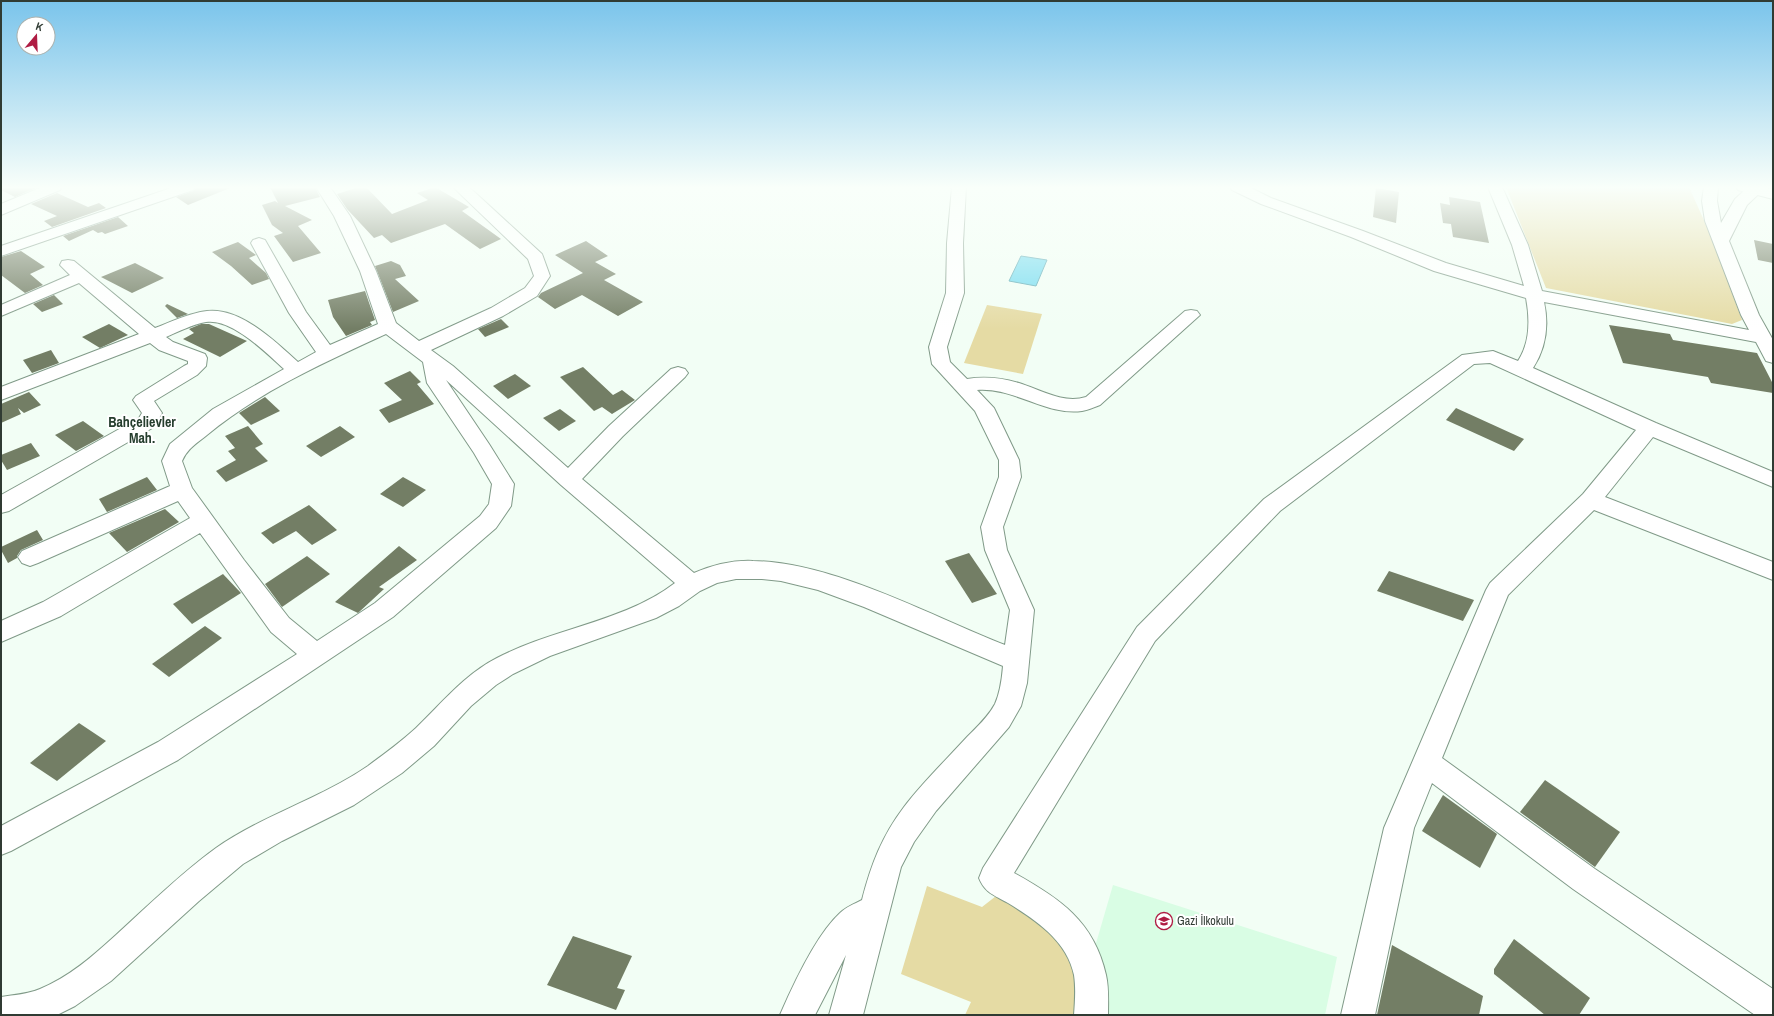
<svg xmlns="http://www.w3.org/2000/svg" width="1774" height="1016" font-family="'Archivo Narrow',sans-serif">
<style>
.built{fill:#d9fde4}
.green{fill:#e5dba4}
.water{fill:#76dcf0;stroke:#61acb7}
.building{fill:#737e65}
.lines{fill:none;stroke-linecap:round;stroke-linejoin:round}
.minor-casing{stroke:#809a88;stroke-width:2}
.highway-casing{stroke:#809a88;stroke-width:2}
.minor{fill:#fff;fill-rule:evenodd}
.highway{fill:#fff;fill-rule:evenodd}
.labels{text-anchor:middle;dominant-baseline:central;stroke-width:4;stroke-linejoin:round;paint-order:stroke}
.near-poi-label{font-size:12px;fill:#303b33;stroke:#fff;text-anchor:start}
.district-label{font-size:14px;font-weight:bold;fill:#263e2e;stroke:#fff}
</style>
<rect width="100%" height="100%" fill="#f2fef5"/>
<!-- built -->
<polygon class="built" points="1113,885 1337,957 1325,1015 1101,1015 1092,957"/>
<!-- green -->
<g class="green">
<polygon points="1506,187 1689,187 1711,236 1742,320 1732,324 1546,288"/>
<polygon points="987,305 1042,314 1023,374 964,363"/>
<polygon points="927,886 982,907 1005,889 1079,953 1083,1015 965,1015 971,1002 901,974"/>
</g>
<!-- water -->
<polygon class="water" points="1021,256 1047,260 1036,286 1009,281"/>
<!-- building -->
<g class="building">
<polygon points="1,187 38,187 15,197 1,190"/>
<polygon points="196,187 230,187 230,188 188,205 176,197 193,191"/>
<polygon points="270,187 315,187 320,197 285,206 312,220 298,226 321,253 293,262 274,236 283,233 272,225 262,205 275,201 278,203"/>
<polygon points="359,187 366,187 392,214 428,200 417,193 435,187 469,207 462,211 501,239 480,249 445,224 391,243 382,235 374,238 347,209 337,194"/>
<polygon points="1376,188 1399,192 1396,223 1373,217"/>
<polygon points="57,193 88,207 99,203 106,208 52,227 44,221 57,216 31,204"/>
<polygon points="1449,197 1480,202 1489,243 1453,237 1451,224 1443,223 1440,203 1450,205"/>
<polygon points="118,217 128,226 105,234 102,232 98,233 93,230 69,241 63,236"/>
<polygon points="1754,240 1773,244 1773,263 1758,260"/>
<polygon points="586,241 608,256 595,262 616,274 604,280 643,302 618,316 582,295 555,309 538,297 541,293 583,273 555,255"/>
<polygon points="238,242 256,255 249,258 266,273 269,279 252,285 231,266 212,252"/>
<polygon points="21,251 45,267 30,274 43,285 25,293 1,275 1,257"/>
<polygon points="391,261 400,265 406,276 395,279 419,301 393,312 375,266"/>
<polygon points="135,263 164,278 132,293 101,277"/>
<polygon points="365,291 375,320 370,322 372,325 346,336 333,317 328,300"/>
<polygon points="54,295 63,304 42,312 33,304"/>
<polygon points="167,304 188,314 177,318 165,306"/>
<polygon points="501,319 509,327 485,337 478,329"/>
<polygon points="109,324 128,335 100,348 82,337"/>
<polygon points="201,324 209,324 247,341 220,357 183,339 194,333 189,329"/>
<polygon points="1609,325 1670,334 1673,340 1757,353 1773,384 1773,393 1711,383 1708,377 1623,363"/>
<polygon points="51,350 59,363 32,373 23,360"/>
<polygon points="583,367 613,395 622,390 635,400 612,414 602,407 594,411 560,377"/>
<polygon points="410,371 421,382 417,384 434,404 389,423 379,410 402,400 384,383"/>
<polygon points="515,374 531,386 508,399 493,386"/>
<polygon points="29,392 41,405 24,413 18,408 21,414 1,423 1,404"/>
<polygon points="265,397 280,411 251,425 239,413"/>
<polygon points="1456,408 1524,439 1514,451 1446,420"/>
<polygon points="560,409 576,421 559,431 543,418"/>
<polygon points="83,421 104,436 76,451 55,435"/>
<polygon points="248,426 263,444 255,448 268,461 226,482 216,471 236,460 228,451 235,448 225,436"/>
<polygon points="340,426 355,437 321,457 306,446"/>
<polygon points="31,443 40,456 7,470 1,460 1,455"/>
<polygon points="147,477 157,490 107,512 99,499"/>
<polygon points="403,477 426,490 403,507 380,494"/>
<polygon points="309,505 337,530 312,545 296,531 273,544 261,533"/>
<polygon points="165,509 179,522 127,552 109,533"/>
<polygon points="37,530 43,540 21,550 17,556 17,558 8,563 1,550 1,547"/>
<polygon points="399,546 417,560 379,587 384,589 358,613 335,602"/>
<polygon points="969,553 997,594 972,603 945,561"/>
<polygon points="307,556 330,574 282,607 265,584"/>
<polygon points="1389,571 1474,600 1463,621 1377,591"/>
<polygon points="223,574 241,593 192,624 173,604"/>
<polygon points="205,626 222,638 169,677 152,664"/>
<polygon points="79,723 106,741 57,781 30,763"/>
<polygon points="1545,780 1620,832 1595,867 1520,812"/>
<polygon points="1443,795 1497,834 1480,868 1422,831"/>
<polygon points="573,936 632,956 617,988 625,990 616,1010 547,985"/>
<polygon points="1514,939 1590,998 1579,1015 1545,1015 1494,974 1494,969"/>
<polygon points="1392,945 1483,996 1479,1015 1377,1015"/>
</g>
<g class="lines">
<!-- minor casing -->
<g class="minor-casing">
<g id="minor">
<polygon points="42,187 62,187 60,190 1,215 1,204"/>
<polygon points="174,187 195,187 193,190 1,256 1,246"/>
<path d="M316 187H330L350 216 376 271 396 323 419 341 491 308 525 288 534 276 528 259 453 187H469L542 254 550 276 537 296 503 316 431 350 453 366 568 468 609 426 671 369 678 367 685 369 688 373 685 377 623 436 582 479 694 573C713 565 733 560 753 561 833 562 931 616 1005 645L1010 610 985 550 981 527 999 477V460L975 411 932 364 929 347 946 293 947 243 952 187H966L963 243 964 293 947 347 950 362 967 379C985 376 1002 378 1019 383 1041 390 1063 404 1086 397L1185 311 1191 310 1197 311 1200 315 1100 405C1094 407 1088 410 1082 411 1046 416 1014 387 977 390L994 408 1019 460 1021 477 1003 527 1007 550 1034 610 1027 683 1021 706 1009 727 936 811 914 842 901 867 863 1015H829L846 955 815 1015H780C793 985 816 935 840 913 846 907 854 904 862 900 871 865 882 836 904 807 923 782 946 760 967 737 977 727 988 717 995 704 1000 693 1002 678 1003 666L864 607 818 590 781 581 762 579H736L717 583 700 591 679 606 656 618 550 656 513 674 496 685 471 706 434 746 402 773 354 805 282 841 243 864 199 901 111 981 75 1006 57 1015H1V997C14 995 28 994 40 989 69 977 93 956 116 935 148 906 180 874 216 848 263 815 320 799 368 766 384 754 401 742 416 728 442 703 464 675 497 658 554 628 624 622 675 583L561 485 446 380 489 444 514 484 511 506 496 528 393 617 178 760 11 851 1 855V826L158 742 297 654 271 632 200 533 61 616 1 642V621L43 602 190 518 178 501 38 563 30 566 22 563 18 557 22 551 170 486 162 461 170 444 213 409 284 369C266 353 232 318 206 322 193 324 178 332 166 337L173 342 205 354 207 358 206 366 197 375 154 401 162 413 154 427 9 511 1 513V495L139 418 142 413 133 400 136 396 184 366 188 364V361L159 350 150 343 1 400V387L139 334 79 283 1 316V305L70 275 60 265 62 261 68 260 74 261 155 328C171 322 189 313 207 311 240 307 275 341 298 362L316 352 289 313 251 243 253 240 259 238 265 240 306 312 330 345 378 324 360 271 334 216ZM386 334 423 362 427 383 474 453 492 484 489 504 480 516 375 603 317 641 289 618 244 560 192 488 182 461C187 449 197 443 207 435 260 391 325 362 386 334Z"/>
<path d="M1230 187H1249L1271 198 1363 231 1446 263 1524 286 1512 245 1488 187H1502L1528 245 1542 291 1749 330 1741 315 1705 221 1702 201 1704 187H1718L1717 201 1721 223 1735 199 1747 188 1766 187 1747 205 1729 241 1759 315 1773 340V363L1766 361 1756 342 1544 302C1549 325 1546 348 1533 368L1656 423 1773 472V487L1653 437 1605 497 1773 562V580L1594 510 1508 595 1442 758 1595 869 1773 989V1015H1755L1573 889 1432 783 1414 828 1375 1015H1341L1384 828 1486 590 1490 583 1583 494 1636 430 1490 363 1474 364 1280 511 1155 641 1014 873C1059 898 1094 921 1106 975 1109 988 1108 1002 1108 1015H1074C1075 1002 1076 988 1074 975 1067 941 1036 920 1008 903 994 895 985 893 979 878L983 868 1137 627 1264 499 1462 355 1493 351 1518 361C1530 343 1530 319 1526 298L1434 271 1351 237 1261 204 1232 190Z"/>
</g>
</g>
<!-- highway casing -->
<g class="highway-casing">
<polygon id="highway" points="1736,187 1762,187 1773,189 1773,199 1738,190"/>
</g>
<!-- minor -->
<use href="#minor" class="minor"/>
<!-- highway -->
<use href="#highway" class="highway"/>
</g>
<!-- sky -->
<linearGradient id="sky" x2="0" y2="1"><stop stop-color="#7ac4eb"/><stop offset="0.57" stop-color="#f9fffa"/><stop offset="1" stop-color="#f9fffa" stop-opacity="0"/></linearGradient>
<rect width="1774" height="329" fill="url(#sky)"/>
<!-- icons -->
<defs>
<g id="school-ring" transform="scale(0.9)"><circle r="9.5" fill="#fff" stroke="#af1c43" stroke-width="1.5"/><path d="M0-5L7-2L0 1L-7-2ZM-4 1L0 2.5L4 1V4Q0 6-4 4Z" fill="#af1c43"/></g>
</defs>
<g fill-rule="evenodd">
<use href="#school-ring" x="1164" y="921"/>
</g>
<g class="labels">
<!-- near-poi labels -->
<g class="near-poi-label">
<text x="1177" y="921">Gazi İlkokulu</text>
</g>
<!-- district labels -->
<g class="district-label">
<text x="142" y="422">Bahçelievler<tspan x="142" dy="16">Mah.</tspan></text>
</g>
</g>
<!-- border -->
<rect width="1774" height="1016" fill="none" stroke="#303b33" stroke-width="4"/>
<!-- north arrow -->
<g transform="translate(36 36) rotate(19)"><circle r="19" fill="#ffffff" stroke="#acb1ad"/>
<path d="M0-3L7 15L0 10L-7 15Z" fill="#af1c43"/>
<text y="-6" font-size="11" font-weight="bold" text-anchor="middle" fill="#303b33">K</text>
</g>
</svg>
